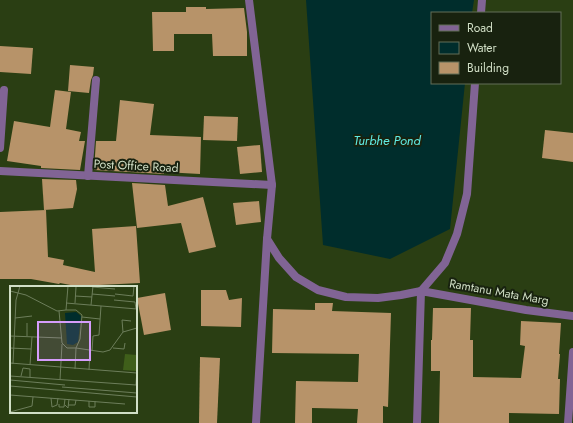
<svg xmlns="http://www.w3.org/2000/svg" width="573" height="423" font-family="Jost,sans-serif">
<style>
.water{fill:#002d2c}
.building{fill:#b79369}
.lines{fill:none;stroke-linecap:round;stroke-linejoin:round}
.street{stroke:#816495;stroke-width:8}
.labels{text-anchor:middle;dominant-baseline:central;stroke-width:4;stroke-linejoin:round;paint-order:stroke}
.street-label{font-size:12px;fill:#d1dfc6;stroke:#18220f}
.water-label{font-size:13px;font-style:italic;fill:#60ebe4;stroke:#18220f}
.inset-road{fill:none;stroke:#6d7e5b;stroke-width:1}
.view{fill:#d59cfb;fill-opacity:0.15;stroke:#d59cfb;stroke-width:2}
.inset-edge{fill:none;stroke:#d1dfc6;stroke-width:2}
</style>
<rect width="100%" height="100%" fill="#2a3e13"/>
<!-- water -->
<polygon class="water" points="306,0 474,0 472,13 432,13 432,83 465,83 450,229 390,259 323,245"/>
<!-- building -->
<g class="building">
<polygon points="186,7 206,7 206,9 244,8 247,32 247,56 213,56 212,34 174,34 174,51 153,51 152,12 186,12"/>
<polygon points="0,46 33,48 31,74 0,72"/>
<polygon points="70,65 94,67 93,75 91,80 89,93 68,91"/>
<polygon points="55,90 71,92 66,129 81,132 79,141 85,141 80,170 41,168 41,166 7,161 14,121 50,127"/>
<polygon points="120,100 154,104 150,135 201,137 200,174 164,172 164,174 94,170 96,141 116,141"/>
<polygon points="204,116 238,117 237,141 203,140"/>
<polygon points="545,130 573,133 573,162 542,158"/>
<polygon points="260,145 262,172 240,174 237,147"/>
<polygon points="42,179 76,180 77,189 73,208 44,210"/>
<polygon points="132,183 165,185 168,206 203,197 216,247 189,253 181,223 137,228"/>
<polygon points="259,201 261,222 236,225 233,203"/>
<polygon points="46,210 48,257 64,260 63,265 95,272 92,229 136,226 140,283 99,285 98,287 81,287 60,283 59,284 31,279 0,279 0,212"/>
<polygon points="201,290 226,290 229,300 242,298 241,327 201,326"/>
<polygon points="165,293 171,330 144,335 137,298"/>
<polygon points="315,303 333,303 332,311 391,313 388,407 383,406 383,423 357,423 358,409 312,408 312,423 295,423 296,381 358,382 359,354 272,353 273,309 315,310"/>
<polygon points="433,308 471,308 470,340 473,340 473,377 521,378 525,346 520,345 521,321 561,323 559,354 560,354 558,379 560,379 559,414 509,413 509,423 439,423 440,371 431,371 431,340 432,340"/>
<polygon points="200,357 220,358 217,423 199,423"/>
</g>
<g class="lines">
<!-- street -->
<g class="street">
<polyline points="249,0 272,185 267,239 279,258 296,277 318,290 346,297 378,298 401,295 421,291 445,263 457,234 467,194 475,83"/>
<polyline points="481,13 482,0"/>
<polyline points="0,148 4,90"/>
<polyline points="0,171 272,185"/>
<polyline points="88,176 96,80"/>
<polyline points="256,423 267,239"/>
<polyline points="417,423 421,291 526,310 573,316"/>
<polyline points="568,423 573,352"/>
</g>
</g>
<g class="labels">
<!-- street labels -->
<g class="street-label">
<text transform="translate(136 166) rotate(3)">Post Office Road</text>
<text transform="translate(499 292) rotate(10)">Ramtanu Mata Marg</text>
</g>
<!-- water labels -->
<g class="water-label">
<text x="387" y="140">Turbhe Pond</text>
</g>
</g>
<!-- overview -->
<g transform="translate(10 286)">
<rect width="127" height="127" fill="#2a3e13"/>
<path d="M115 68 127 69 126 85 113 84Z" fill="#3f5f1a"/>
<path d="M66 26 71 30 68 56 63 59 57 58 55 27Z" fill="#002d2c"/>
<path class="inset-road" d="M82 1 105 3M0 5 16 9 47 25 56 24 58 0M82 8 105 10M105 8 123 10 124 0M65 10 82 11M104 14 125 16 126 23M56 17 127 23M65 17 66 1M81 19 83 0M49 25 52 57 57 62H66L70 53 72 29 66 24H56M72 31 90 33M5 32 22 30M113 46 112 34 121 35M0 50 52 52M17 50V37M0 62 21 63M103 62 114 63 115 57M82 65 83 50 89 49 91 20M0 77 127 87M3 78 6 14 10 0M20 79 22 51M65 83 66 62 93 66 100 64 113 46 127 42M79 84 80 64M0 90 126 99 127 82M11 90 13 82 20 83V91M0 94 55 99M50 94 52 58M0 100 127 111M52 101 127 107M0 109 115 118M41 112 42 121 47 119 48 112M79 115V121H85V115M49 118V121H54L55 113M55 119 58 122 59 113M58 119H65L66 114M0 126 22 120 23 111"/>
<path class="view" d="M28 36H80V74H28Z"/>
<rect width="127" height="127" class="inset-edge"/>
</g>
<!-- legend -->
<rect x="431" y="12" width="130" height="72" fill="#18220f" stroke="#626e58"/>
<rect x="439" y="25" width="20" height="6" fill="#816495" stroke="#626e58"/>
<text x="467" y="32" font-size="12" fill="#d1dfc6">Road</text>
<rect x="439" y="42" width="20" height="12" fill="#002d2c" stroke="#626e58"/>
<text x="467" y="52" font-size="12" fill="#d1dfc6">Water</text>
<rect x="439" y="62" width="20" height="12" fill="#b79369" stroke="#626e58"/>
<text x="467" y="72" font-size="12" fill="#d1dfc6">Building</text>
</svg>
